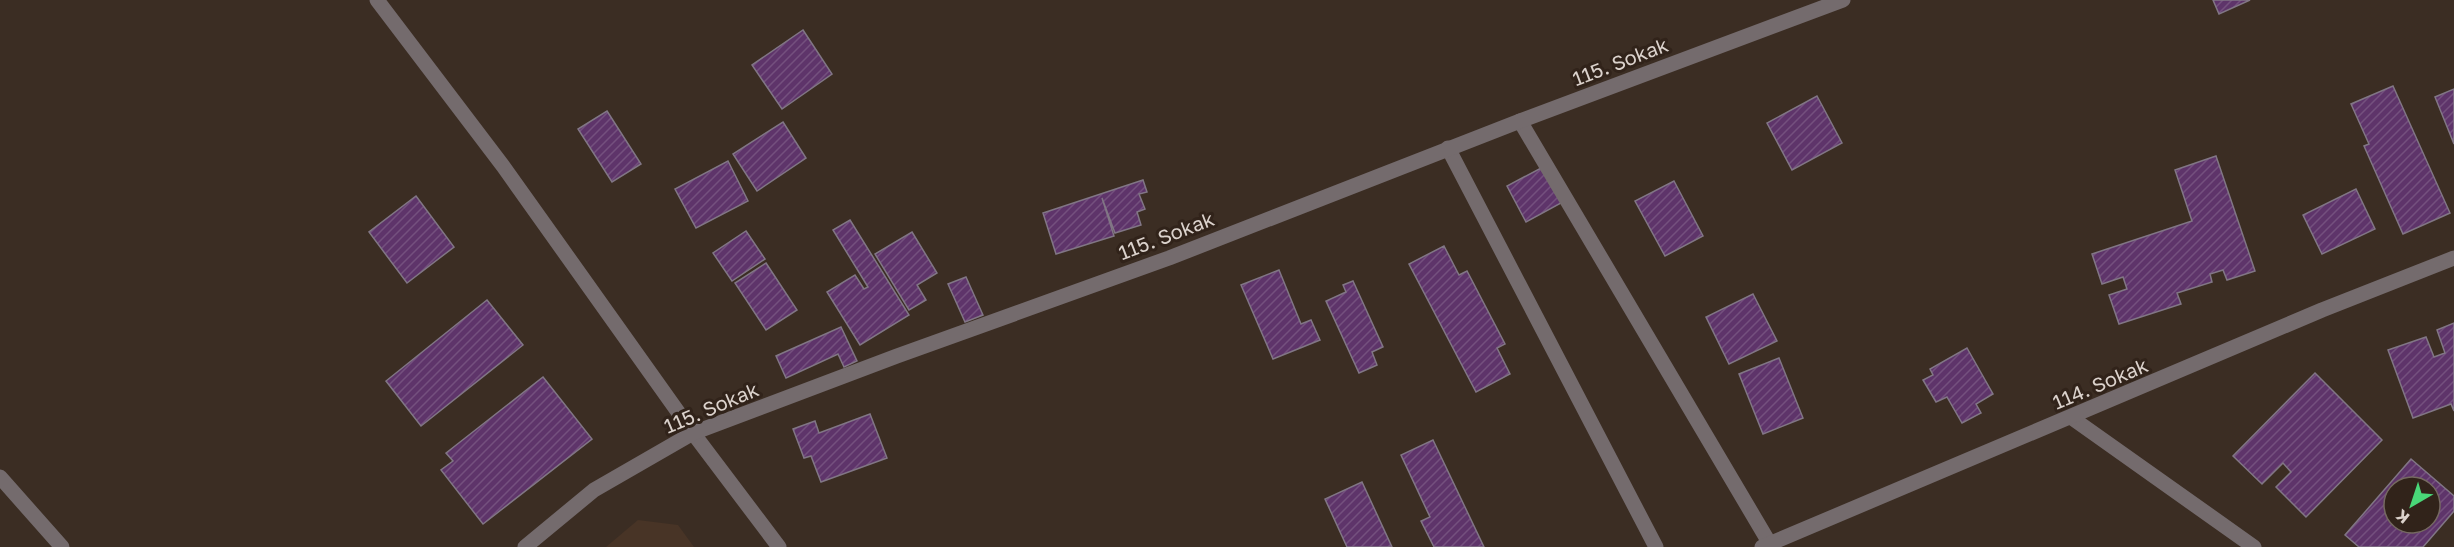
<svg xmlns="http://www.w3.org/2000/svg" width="2454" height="547" font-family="'Golos Text',sans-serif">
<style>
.built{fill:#483426}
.building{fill:url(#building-hatch);stroke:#817685;stroke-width:1.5;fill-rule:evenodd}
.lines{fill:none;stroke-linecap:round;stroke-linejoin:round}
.minor{stroke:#746b6d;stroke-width:15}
.labels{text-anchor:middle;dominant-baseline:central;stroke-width:6;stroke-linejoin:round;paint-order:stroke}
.street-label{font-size:20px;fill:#dbd2cc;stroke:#31231a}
</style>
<defs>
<pattern id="building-hatch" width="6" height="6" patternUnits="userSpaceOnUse" patternTransform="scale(1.5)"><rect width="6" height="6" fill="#5e346a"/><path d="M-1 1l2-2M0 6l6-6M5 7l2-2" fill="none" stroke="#74507e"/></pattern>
</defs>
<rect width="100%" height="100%" fill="#3b2d23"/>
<!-- built -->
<polygon class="built" points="638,520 678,525 694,547 606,547"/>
<!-- building -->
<g class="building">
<polygon points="2213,0 2250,0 2219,14"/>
<polygon points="803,30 832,74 782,109 752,65"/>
<polygon points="2393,86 2450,213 2403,234 2364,146 2369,144 2351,104"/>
<polygon points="2454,89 2454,144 2435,97"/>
<polygon points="1817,96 1842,143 1792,170 1767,123"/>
<polygon points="607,111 641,164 612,182 578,129"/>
<polygon points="783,122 806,158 757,191 733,154"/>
<polygon points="2216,156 2255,271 2227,280 2223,270 2210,274 2212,282 2177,293 2181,304 2119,324 2109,295 2127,289 2123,277 2102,284 2092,254 2192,221 2175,170"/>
<polygon points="728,161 748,201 696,228 675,189"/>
<polygon points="1543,167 1561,203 1526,222 1507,186"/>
<polygon points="1143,180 1147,192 1139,194 1145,209 1137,212 1141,225 1115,233 1102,198 1114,236 1056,254 1043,213"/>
<polygon points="1674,181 1703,236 1665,256 1635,201"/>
<polygon points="2356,189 2375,229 2322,254 2303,215"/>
<polygon points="416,196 454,247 407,283 369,232"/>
<polygon points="850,220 909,315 860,345 827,292 855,275 864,289 868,287 833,230"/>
<polygon points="746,231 765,259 732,281 713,253"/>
<polygon points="912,232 937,273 917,285 926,300 909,310 875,254"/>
<polygon points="1444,246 1459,275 1467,271 1505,344 1497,348 1510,374 1476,392 1409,264"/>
<polygon points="766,263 797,310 766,330 735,283"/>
<polygon points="1279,270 1301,324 1311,320 1320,340 1273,359 1241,285"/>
<polygon points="966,277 983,315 965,322 948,284"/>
<polygon points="1353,281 1383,347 1372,352 1377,365 1359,373 1326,301 1346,292 1343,285"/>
<polygon points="1753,294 1777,341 1729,364 1706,317"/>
<polygon points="487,300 523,345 421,426 386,381"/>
<polygon points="2454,323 2454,411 2451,404 2413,418 2388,350 2426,337 2434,357 2445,353 2437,330"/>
<polygon points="841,327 857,361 844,367 838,354 786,378 776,356"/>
<polygon points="1967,348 1993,394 1976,404 1981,413 1962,423 1947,397 1936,402 1923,380 1933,375 1930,369"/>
<polygon points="1779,358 1803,418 1763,434 1739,374"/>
<polygon points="2315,373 2382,440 2306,517 2276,487 2291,472 2283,463 2262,484 2233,456"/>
<polygon points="543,377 592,439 483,524 441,470 453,461 446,453"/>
<polygon points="870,414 887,458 821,482 811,456 804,458 793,429 815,421 819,433"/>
<polygon points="1433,440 1484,547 1434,547 1421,521 1430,517 1401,455"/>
<path d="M2411 459 2454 496V511L2423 547H2359L2345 535ZM2394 487H2430V523H2394Z"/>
<polygon points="1362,482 1392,547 1347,547 1325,499"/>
</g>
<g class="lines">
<!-- minor -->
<g class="minor">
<polyline points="377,0 503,166 693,433 779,547"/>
<polyline points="1520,121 1770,544"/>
<polyline points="1448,148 1656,547"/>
<polyline points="2072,418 2254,547"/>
<polyline points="0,477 62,547"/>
<polyline points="525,547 594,490 693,433 897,356 1169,258 1520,121 1843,0"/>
<polyline points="1762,547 2322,310 2454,258"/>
</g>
</g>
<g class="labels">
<!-- street labels -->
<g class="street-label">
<text transform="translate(1620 61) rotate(-21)">115. Sokak</text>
<text transform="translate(1166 235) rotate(-21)">115. Sokak</text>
<text transform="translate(2100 383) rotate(-23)">114. Sokak</text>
<text transform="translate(711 407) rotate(-23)">115. Sokak</text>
</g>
</g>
<!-- north arrow -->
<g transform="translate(2412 505) rotate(219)"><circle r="28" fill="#31231a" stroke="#756961" stroke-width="1.5"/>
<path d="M0-4.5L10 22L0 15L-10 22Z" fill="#49d778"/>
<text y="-9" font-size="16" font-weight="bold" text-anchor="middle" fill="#dbd2cc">K</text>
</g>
</svg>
